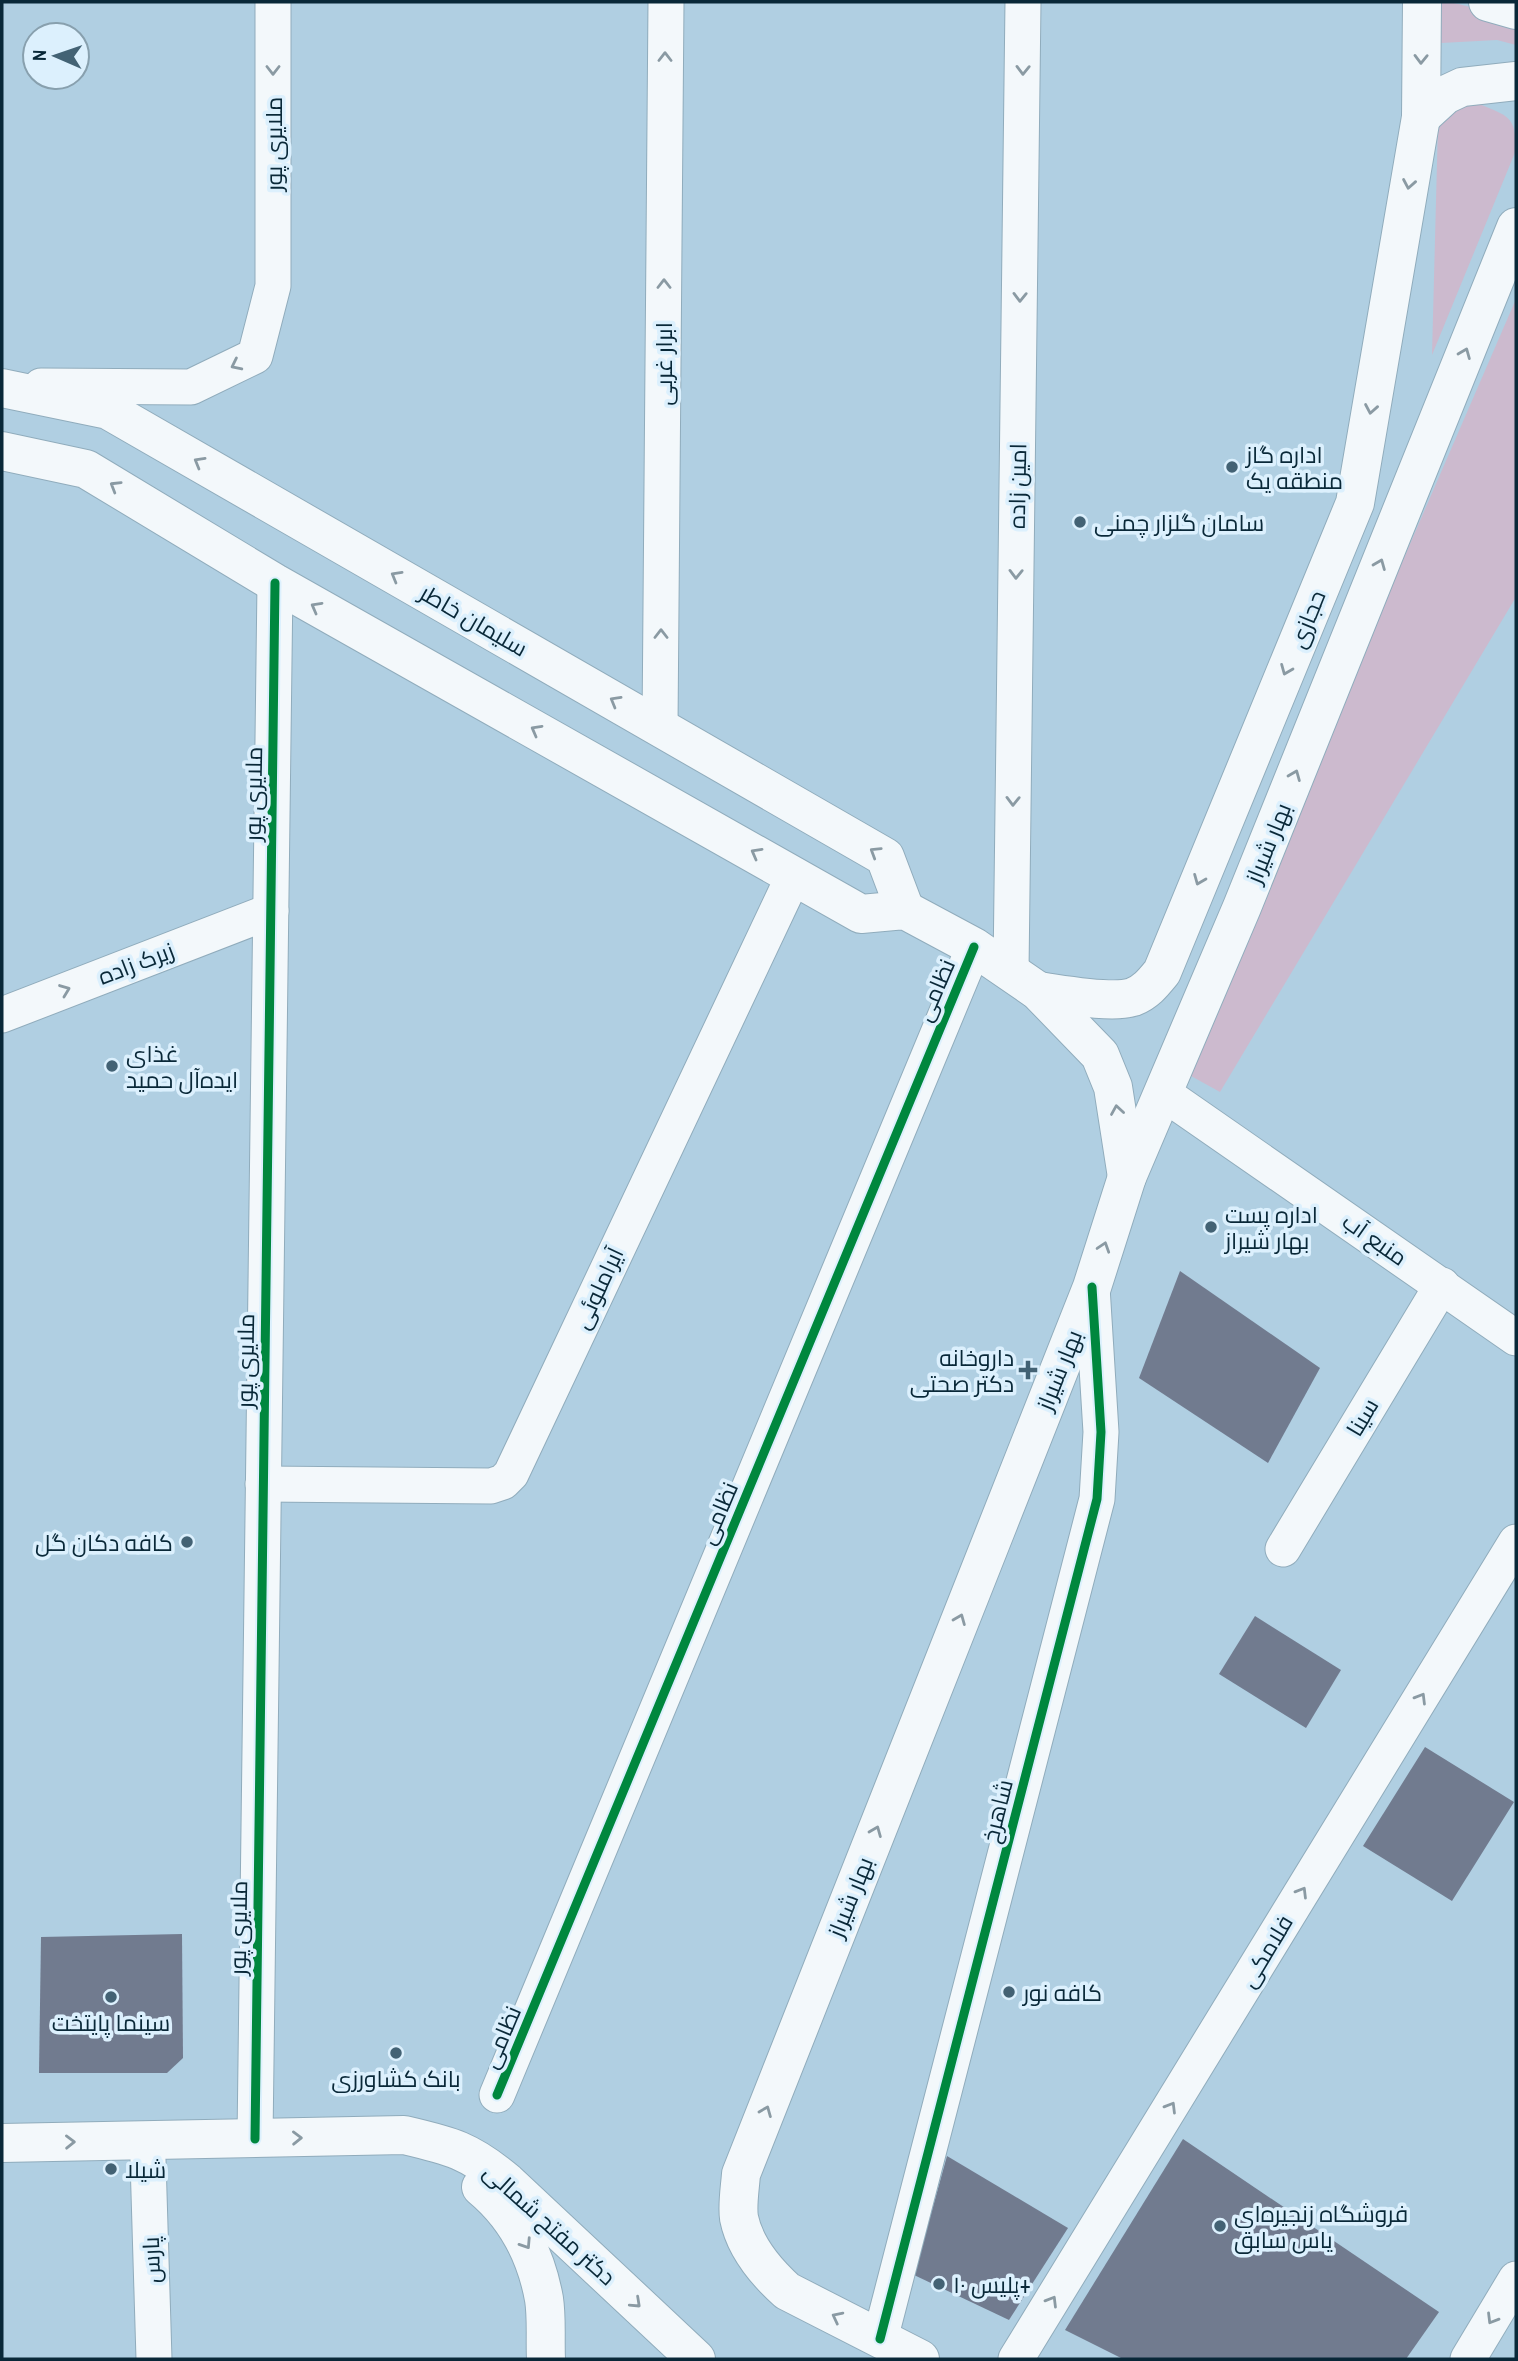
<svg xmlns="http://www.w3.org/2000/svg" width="1518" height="2361" font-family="'Archivo Narrow',Cairo,sans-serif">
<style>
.green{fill:#ccbace}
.building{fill:#717b8f}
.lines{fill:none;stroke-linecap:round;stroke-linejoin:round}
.street-casing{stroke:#90acbc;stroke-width:37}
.secondary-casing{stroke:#90acbc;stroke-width:40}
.street{stroke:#f3f8fb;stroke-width:35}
.secondary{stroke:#f3f8fb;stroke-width:38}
.cycleway-casing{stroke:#dcf0fd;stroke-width:13}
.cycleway{stroke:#00873e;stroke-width:9}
.oneway{stroke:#8a9aa3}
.poi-dot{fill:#436274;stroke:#dcf0fd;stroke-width:2.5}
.labels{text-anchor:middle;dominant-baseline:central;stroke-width:7;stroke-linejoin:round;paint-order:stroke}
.street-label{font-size:23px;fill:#092838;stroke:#dcf0fd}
.poi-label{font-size:23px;fill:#092838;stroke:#dcf0fd;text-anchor:start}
</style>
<rect width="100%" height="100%" fill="#b0cfe2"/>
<!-- green -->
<g class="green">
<path d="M1439 2C1469 2 1487 16 1516 23V45L1497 40 1441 43Z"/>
<path d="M1479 104C1508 116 1516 116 1516 150L1432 355 1438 124 1452 108Z"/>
<polygon points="1516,299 1516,597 1220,1092 1182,1071"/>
</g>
<!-- building -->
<g class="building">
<polygon points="1180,1271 1320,1368 1268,1463 1139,1378"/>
<polygon points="1255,1616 1341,1670 1306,1728 1219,1674"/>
<polygon points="1425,1747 1514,1802 1452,1901 1363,1846"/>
<polygon points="182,1934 183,2058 167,2073 39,2073 41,1937"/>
<polygon points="1183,2139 1439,2312 1406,2359 1123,2359 1065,2330"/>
<polygon points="947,2156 1068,2228 1009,2320 914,2275"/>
</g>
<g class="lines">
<!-- street casing -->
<g class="street-casing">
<g id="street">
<polyline points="41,386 191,387 255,356 273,286 273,2"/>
<polyline points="660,727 666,2"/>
<polyline points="1011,971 1023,2"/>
<polyline points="2,1015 271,911"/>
<polyline points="1163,1093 1516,1338"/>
<polyline points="263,1484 491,1486 503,1482 511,1474 794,875"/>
<polyline points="1283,1549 1442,1285"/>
<polyline points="497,2095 974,947"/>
<polyline points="255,2139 275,583"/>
<polyline points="148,2160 154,2359"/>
<polyline points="880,2339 1097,1499 1101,1432 1092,1287"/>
<polyline points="1016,2359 1516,1542"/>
<polyline points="1468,2359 1516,2279"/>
</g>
</g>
<!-- secondary casing -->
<g class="secondary-casing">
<g id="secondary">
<polyline points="1488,2 1516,10"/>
<polyline points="1421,117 1445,95 1462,87 1516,81"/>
<polyline points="2,388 108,410 885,857 905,910"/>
<polyline points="2,451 86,469 275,583 861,914 905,910 974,947 1038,991 1100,1055 1113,1087 1127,1177"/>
<path d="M1038 991C1061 994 1112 1004 1133 997 1146 992 1153 983 1162 972L1355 503 1421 117 1422 2"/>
<path d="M2 2143 404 2135C451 2146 469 2150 507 2182L696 2359"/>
<path d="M481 2187C516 2216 536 2255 544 2299 547 2318 545 2340 546 2359"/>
<path d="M920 2359 787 2291C766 2272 745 2248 739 2218 737 2205 740 2188 741 2174L1092 1287 1127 1177 1242 907 1516 227"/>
</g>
</g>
<!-- street -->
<use href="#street" class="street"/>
<!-- secondary -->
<use href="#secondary" class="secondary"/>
<!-- cycleway casing -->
<g class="cycleway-casing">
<g id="cycleway">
<polyline points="497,2095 974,947"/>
<polyline points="255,2139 275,583"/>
<polyline points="880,2339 1097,1499 1101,1432 1092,1287"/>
</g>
</g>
<!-- cycleway -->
<use href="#cycleway" class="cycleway"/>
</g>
<!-- one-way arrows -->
<defs><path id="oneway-chevron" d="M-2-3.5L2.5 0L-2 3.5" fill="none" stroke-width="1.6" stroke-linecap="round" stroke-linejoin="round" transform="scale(1.75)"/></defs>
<g class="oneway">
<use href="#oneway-chevron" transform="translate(665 57) rotate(-90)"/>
<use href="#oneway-chevron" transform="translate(1421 59) rotate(91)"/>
<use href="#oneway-chevron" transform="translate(273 70) rotate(90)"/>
<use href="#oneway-chevron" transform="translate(1023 70) rotate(91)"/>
<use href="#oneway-chevron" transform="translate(1409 184) rotate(100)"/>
<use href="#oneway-chevron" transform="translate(664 284) rotate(-90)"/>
<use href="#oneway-chevron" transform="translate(1020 297) rotate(91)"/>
<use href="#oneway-chevron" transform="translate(1465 353) rotate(-68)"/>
<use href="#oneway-chevron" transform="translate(236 365) rotate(154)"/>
<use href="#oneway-chevron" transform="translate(1371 409) rotate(100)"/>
<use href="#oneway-chevron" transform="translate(199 462) rotate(-150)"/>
<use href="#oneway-chevron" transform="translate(115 486) rotate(-149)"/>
<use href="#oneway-chevron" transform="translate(1380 564) rotate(-68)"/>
<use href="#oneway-chevron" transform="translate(1016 574) rotate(91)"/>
<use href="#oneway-chevron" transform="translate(396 576) rotate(-150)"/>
<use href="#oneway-chevron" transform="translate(316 607) rotate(-151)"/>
<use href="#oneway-chevron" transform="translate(661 634) rotate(-90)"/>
<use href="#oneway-chevron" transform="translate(1286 670) rotate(112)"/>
<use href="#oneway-chevron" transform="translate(615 701) rotate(-150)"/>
<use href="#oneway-chevron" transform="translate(536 730) rotate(-151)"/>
<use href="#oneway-chevron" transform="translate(1295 775) rotate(-68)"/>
<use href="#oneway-chevron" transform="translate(1013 801) rotate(91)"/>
<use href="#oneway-chevron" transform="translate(875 852) rotate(-148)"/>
<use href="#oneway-chevron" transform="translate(756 853) rotate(-151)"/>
<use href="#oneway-chevron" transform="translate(1199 880) rotate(112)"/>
<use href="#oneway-chevron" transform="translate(65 990) rotate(-21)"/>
<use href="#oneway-chevron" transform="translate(1117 1110) rotate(-99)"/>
<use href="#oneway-chevron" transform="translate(1104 1247) rotate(-72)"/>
<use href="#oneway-chevron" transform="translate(960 1619) rotate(-68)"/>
<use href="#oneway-chevron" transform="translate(1421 1698) rotate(-59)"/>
<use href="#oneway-chevron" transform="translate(876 1831) rotate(-68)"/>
<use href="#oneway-chevron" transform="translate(1302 1892) rotate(-59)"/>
<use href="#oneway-chevron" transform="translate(1171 2107) rotate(-59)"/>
<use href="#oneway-chevron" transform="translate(766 2111) rotate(-68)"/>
<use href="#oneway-chevron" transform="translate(297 2138) rotate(-1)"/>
<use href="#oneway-chevron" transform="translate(70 2142) rotate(-1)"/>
<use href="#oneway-chevron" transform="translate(526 2244) rotate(57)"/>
<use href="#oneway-chevron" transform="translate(1052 2301) rotate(-59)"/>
<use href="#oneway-chevron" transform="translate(636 2303) rotate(43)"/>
<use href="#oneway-chevron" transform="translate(837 2317) rotate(-153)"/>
<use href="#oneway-chevron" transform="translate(1492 2319) rotate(121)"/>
</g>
<!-- markers -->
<g class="poi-dot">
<circle cx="1232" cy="467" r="7"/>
<circle cx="1080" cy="522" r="7"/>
<circle cx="112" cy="1066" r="7"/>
<circle cx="1211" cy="1227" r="7"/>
<path d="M1024.5 1359.5h7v7h7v7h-7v7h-7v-7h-7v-7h7z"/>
<circle cx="187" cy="1542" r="7"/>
<circle cx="1009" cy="1992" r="7"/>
<circle cx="111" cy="1997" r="7"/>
<circle cx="396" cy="2053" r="7"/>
<circle cx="111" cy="2169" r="7"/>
<circle cx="1220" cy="2226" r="7"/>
<circle cx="939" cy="2284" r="7"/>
</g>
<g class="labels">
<!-- street labels -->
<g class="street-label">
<text transform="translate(273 144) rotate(-90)">ملایری پور</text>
<text transform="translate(663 364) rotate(-90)">ابرار غربی</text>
<text transform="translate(1017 486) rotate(-89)">امین زاده</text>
<text transform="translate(1307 619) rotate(-68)">حجازی</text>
<text transform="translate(474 620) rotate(30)">سلیمان خاطر</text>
<text transform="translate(253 794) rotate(-89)">ملایری پور</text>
<text transform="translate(1268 843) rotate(-68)">بهار شیراز</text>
<text transform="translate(136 963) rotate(-21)">زیرک زاده</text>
<text transform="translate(935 990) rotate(-67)">نظامی</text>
<text transform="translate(1375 1239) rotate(35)">منبع آب</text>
<text transform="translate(598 1288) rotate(-65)">آیراملوئی</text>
<text transform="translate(245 1361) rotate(-89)">ملایری پور</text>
<text transform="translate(1059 1370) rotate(-68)">بهار شیراز</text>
<text transform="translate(1362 1417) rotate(-59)">سینا</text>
<text transform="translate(718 1513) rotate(-67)">نظامی</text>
<text transform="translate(997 1811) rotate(-76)">شاهرخ</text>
<text transform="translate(850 1897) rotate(-68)">بهار شیراز</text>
<text transform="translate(238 1928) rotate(-89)">ملایری پور</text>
<text transform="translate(1266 1951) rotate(-59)">فلامکی</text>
<text transform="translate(501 2037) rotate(-67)">نظامی</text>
<text transform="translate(550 2224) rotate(42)">دکتر مفتح شمالی</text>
<text transform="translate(151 2260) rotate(-92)">پارس</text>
</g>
<!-- poi labels -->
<g class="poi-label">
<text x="1246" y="454">اداره گاز<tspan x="1246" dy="26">منطقه یک</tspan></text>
<text x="1094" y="522">سامان گلزار چمنی</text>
<text x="126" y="1053">غذای<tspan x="126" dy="26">ایده‌آل حمید</tspan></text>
<text x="1225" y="1214">اداره پست<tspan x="1225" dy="26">بهار شیراز</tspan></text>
<text x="1014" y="1357" text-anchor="end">داروخانه<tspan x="1014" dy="26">دکتر صحتی</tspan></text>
<text x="173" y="1542" text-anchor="end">کافه دکان گل</text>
<text x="1023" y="1992">کافه نور</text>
<text x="111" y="2022" text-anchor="middle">سینما پایتخت</text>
<text x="396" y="2078" text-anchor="middle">بانک کشاورزی</text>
<text x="125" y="2169">شیلا</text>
<text x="1234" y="2213">فروشگاه زنجیره‌ای<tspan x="1234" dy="26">یاس سابق</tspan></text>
<text x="953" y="2284">پلیس ۱۰+</text>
</g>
</g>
<!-- border -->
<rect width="1518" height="2361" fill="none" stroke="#092838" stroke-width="7"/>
<!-- north arrow -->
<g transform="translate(56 56) rotate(272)"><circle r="33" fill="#dcf0fd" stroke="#88a0ae" stroke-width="2"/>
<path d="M0-5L12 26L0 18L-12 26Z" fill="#436274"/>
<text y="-10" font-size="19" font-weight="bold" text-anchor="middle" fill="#092838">N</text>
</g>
</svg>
